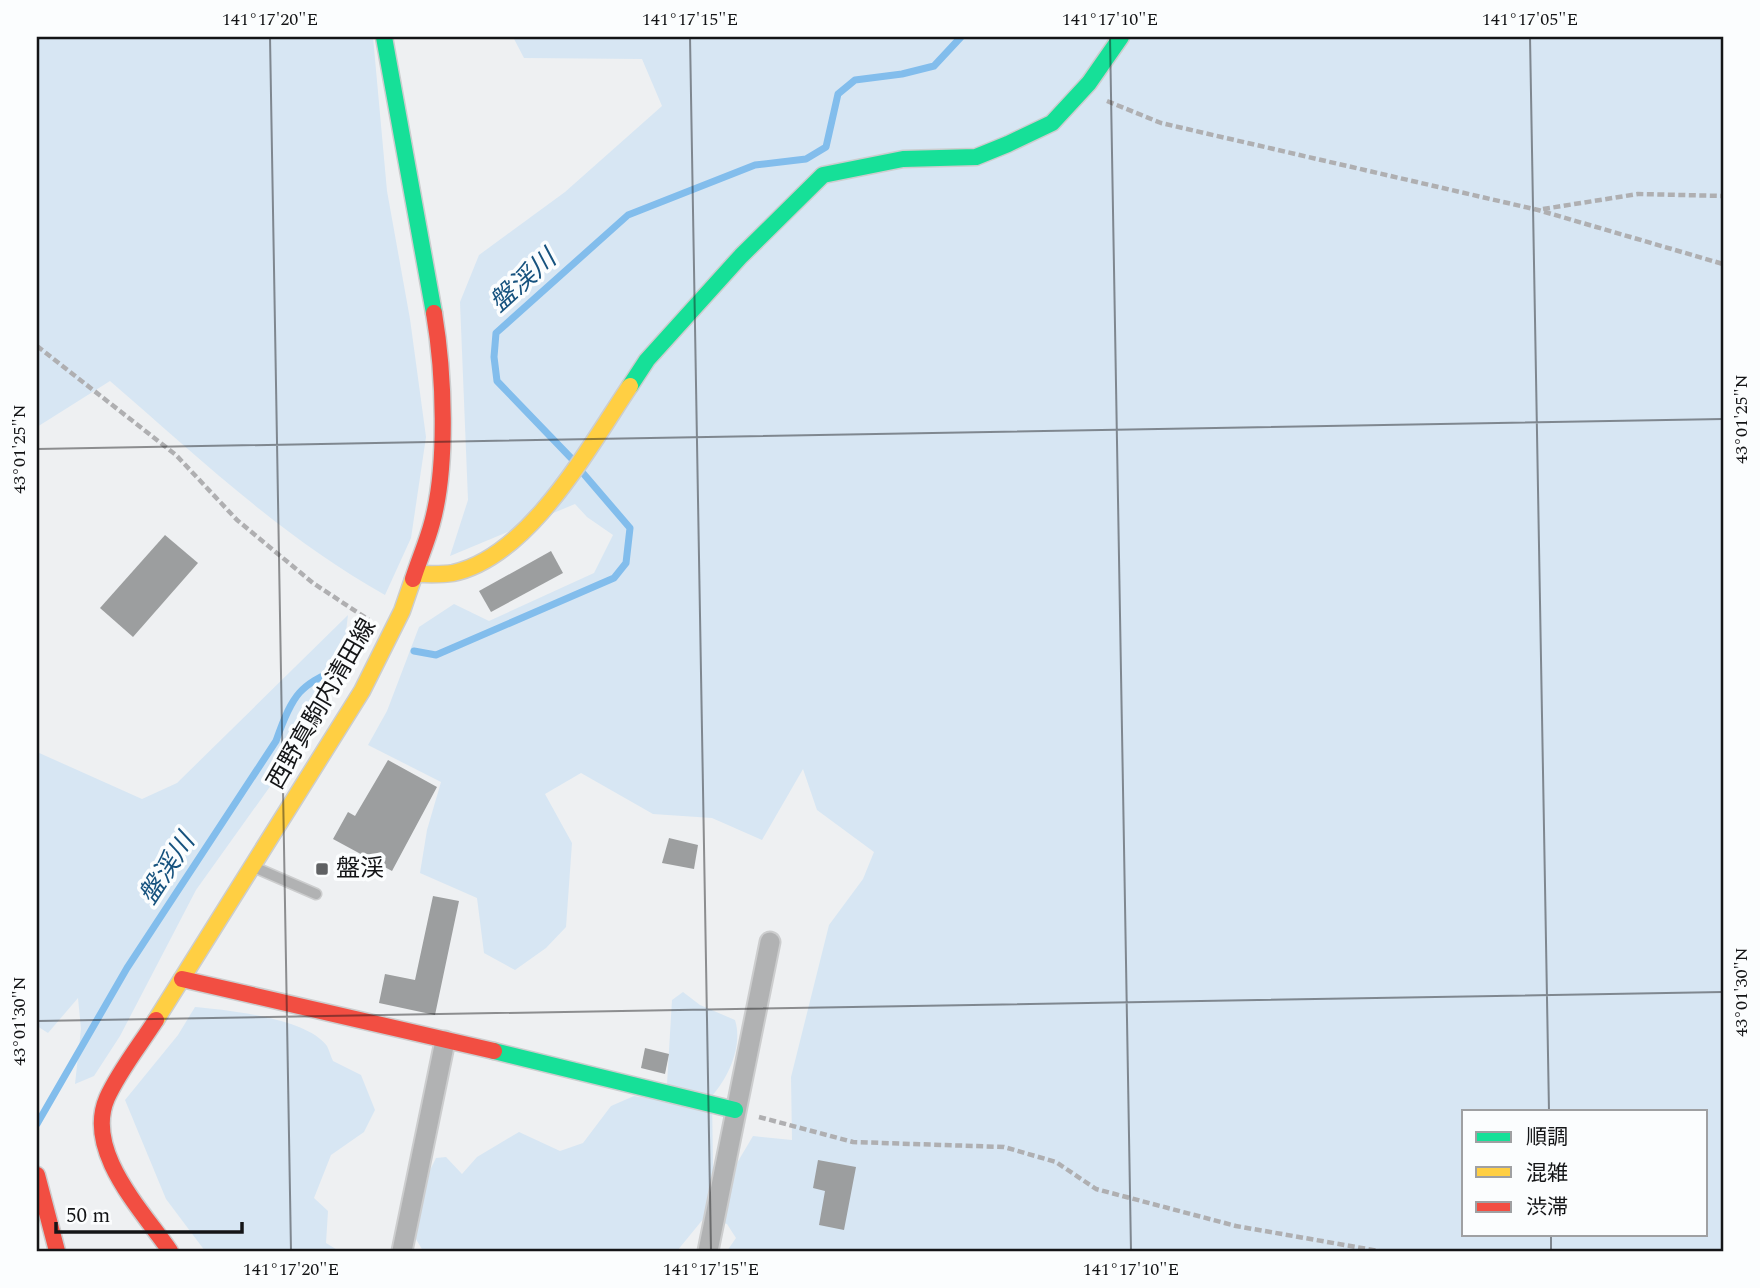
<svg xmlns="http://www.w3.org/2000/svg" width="1760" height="1288" font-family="Spectral,'Noto Sans JP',serif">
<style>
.green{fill:#d7e6f3;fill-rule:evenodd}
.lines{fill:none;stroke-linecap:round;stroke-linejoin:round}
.stream{stroke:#82bdec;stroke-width:7}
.building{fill:#9c9e9f}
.lane-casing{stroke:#cccdce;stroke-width:13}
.street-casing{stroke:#cccdce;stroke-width:23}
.fast-casing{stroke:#cccdce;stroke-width:19}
.slow-casing{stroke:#cccdce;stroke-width:19}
.jam-casing{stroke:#cccdce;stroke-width:19}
.path{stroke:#afafb1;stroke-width:4.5;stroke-dasharray:7 3.5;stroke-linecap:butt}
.lane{stroke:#b1b2b3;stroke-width:10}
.street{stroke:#b1b2b3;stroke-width:19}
.fast{stroke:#16e098;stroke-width:16}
.slow{stroke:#ffcf43;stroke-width:16}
.jam{stroke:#f24e42;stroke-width:16}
.ticks{fill:none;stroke:#141517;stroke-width:2;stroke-opacity:0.45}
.poi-dot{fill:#606264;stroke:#fbfdfe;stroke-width:2.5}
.labels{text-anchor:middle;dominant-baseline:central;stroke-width:7;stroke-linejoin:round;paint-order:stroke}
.street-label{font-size:24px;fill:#141517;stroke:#fbfdfe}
.poi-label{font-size:24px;fill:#141517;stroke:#fbfdfe;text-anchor:start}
.water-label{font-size:26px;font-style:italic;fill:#16527e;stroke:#fbfdfe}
.neatline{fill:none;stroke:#141517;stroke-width:2.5}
.ticks-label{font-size:18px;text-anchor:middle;fill:#141517}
</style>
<rect width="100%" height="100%" fill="#eef0f2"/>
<!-- green -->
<g class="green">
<path d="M37 37H373L387 191 410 319 426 437 411 538 385 595C283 538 198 457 110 381L37 427Z"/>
<path d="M513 37H1723V1251H727L736 1238 727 1224 704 1218 677 1251H423L413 1234 428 1174 436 1158 446 1157 462 1174 477 1157 519 1132 560 1151 583 1143 611 1106 634 1096 666 1101 672 1000 683 992 700 1005 735 1020C743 1045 729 1077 712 1096L713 1168 737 1163 753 1136 792 1140 791 1077 829 925 863 879 874 852 817 810 803 769 762 840 712 818 653 814 581 773 545 794 572 843 566 927 546 948 515 970 484 953 477 898 420 873 427 830 441 782 368 745 387 711 419 627 454 604 489 621 594 573 613 535 587 517 575 504 450 556 468 500 460 302 479 255 565 192 662 106 642 59 524 58ZM1464 1111H1706V1234H1464Z"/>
<polygon points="348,615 343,656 309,732 196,890 120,1036 94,1076 75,1084 81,1029 78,998 48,1033 37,1026 37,752 142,799 177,783"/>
<path d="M195 1007C227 1010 307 1018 327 1046 329 1050 331 1057 333 1061L361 1075 375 1110 364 1132 331 1155 314 1198 328 1211 326 1243 339 1251H205L166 1199 125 1100 178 1035Z"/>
</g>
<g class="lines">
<!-- stream -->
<g class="stream">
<polyline points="573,460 497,381 494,357 496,333 628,215 755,165 806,159 826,147 838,94 855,80 902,74 934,66 961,37"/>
<polyline points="414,651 436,655 614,578 626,563 630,528 582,472"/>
<path d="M37 1124 127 968 276 741C296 684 302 687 353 660"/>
</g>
</g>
<!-- building -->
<g class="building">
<polygon points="165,535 198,563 133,637 100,608"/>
<polygon points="551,551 563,573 491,612 479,591"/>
<polygon points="388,760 437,787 392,871 333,839 348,812 355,816"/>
<polygon points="669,838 698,845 694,869 662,863"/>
<polygon points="433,896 459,901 435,1015 379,1003 385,974 415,980"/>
<polygon points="645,1048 669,1054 665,1074 641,1068"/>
<polygon points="818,1160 856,1167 844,1230 819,1225 825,1191 813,1188"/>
</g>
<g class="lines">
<!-- lane casing -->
<g class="lane-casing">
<polyline id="lane" points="256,868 316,894"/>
</g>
<!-- street casing -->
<g class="street-casing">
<g id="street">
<polyline points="402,1251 445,1041"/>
<polyline points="708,1251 770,942"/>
</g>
</g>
<!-- fast casing -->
<g class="fast-casing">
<g id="fast">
<polyline points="384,37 434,313"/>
<polyline points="630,386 647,360 741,256 823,175 903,159 976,157 1008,144 1052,123 1089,83 1121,37"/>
<polyline points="494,1051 735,1110"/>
</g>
</g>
<!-- slow casing -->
<g class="slow-casing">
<g id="slow">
<path d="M415 574C427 574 441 575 453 573 529 557 589 447 630 386"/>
<polyline points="156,1020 362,691 402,611 413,579"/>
</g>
</g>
<!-- jam casing -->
<g class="jam-casing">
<g id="jam">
<path d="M413 579C419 560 427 542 432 523 448 465 444 372 434 313"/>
<polyline points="182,979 494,1051"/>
<path d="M156 1020C140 1045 119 1071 107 1098 84 1151 142 1210 170 1251"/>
<polyline points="37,1175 57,1251"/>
</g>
</g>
<!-- path -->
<g class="path">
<polyline points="1107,101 1161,123 1538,210 1723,264"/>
<polyline points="1543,209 1638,194 1723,196"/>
<polyline points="37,346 176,455 237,520 313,583 369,620"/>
<polyline points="759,1117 853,1142 1004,1147 1056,1162 1096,1189 1236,1226 1379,1251"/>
</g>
<!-- lane -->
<use href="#lane" class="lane"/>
<!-- street -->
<use href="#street" class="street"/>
<!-- fast -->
<use href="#fast" class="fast"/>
<!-- slow -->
<use href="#slow" class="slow"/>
<!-- jam -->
<use href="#jam" class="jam"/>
</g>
<!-- ticks -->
<path class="ticks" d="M270 37 291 1251M690 37 711 1251M1110 37 1131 1251M1530 37 1549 1111M37 449 1723 419M37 1021 1723 992M1551 1234V1251"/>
<!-- markers -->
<rect class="poi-dot" x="315" y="862" width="14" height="14" rx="3.5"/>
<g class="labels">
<!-- street labels -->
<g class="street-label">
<text transform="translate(322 704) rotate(-60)">西野真駒内清田線</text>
</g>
<!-- poi labels -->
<g class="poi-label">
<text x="336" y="869">盤渓</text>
</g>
<!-- water labels -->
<g class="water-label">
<text transform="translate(523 281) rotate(-42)">盤渓川</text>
<text transform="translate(167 869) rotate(-57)">盤渓川</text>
</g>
</g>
<!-- border -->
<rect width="1760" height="1288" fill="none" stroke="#fbfdfe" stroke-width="77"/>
<!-- legend -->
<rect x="1462" y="1110" width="245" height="126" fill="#fbfdfe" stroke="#9fa0a2" stroke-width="2"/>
<rect x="1476" y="1132" width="35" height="10" fill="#16e098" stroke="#9fa0a2" stroke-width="2"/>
<text x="1526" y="1144" font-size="21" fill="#141517">順調</text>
<rect x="1476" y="1167" width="35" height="10" fill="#ffcf43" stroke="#9fa0a2" stroke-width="2"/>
<text x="1526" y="1180" font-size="21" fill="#141517">混雑</text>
<rect x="1476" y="1202" width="35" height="10" fill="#f24e42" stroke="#9fa0a2" stroke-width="2"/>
<text x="1526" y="1214" font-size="21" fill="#141517">渋滞</text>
<!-- scale -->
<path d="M56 1222v10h186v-10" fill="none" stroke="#141517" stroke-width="3.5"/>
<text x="66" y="1222" font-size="21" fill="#141517" stroke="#fbfdfe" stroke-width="5" paint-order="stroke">50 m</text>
<rect x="38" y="38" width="1684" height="1212" class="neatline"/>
<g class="ticks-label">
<text x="270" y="25">141°17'20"E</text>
<text x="690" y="25">141°17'15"E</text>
<text x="1110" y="25">141°17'10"E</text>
<text x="1530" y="25">141°17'05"E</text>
<text transform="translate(1741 419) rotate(-90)" y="6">43°01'25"N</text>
<text transform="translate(19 449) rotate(-90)" y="6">43°01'25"N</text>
<text transform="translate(1741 992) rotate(-90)" y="6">43°01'30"N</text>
<text transform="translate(19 1021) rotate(-90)" y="6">43°01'30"N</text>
<text x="291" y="1275">141°17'20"E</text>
<text x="711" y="1275">141°17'15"E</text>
<text x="1131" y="1275">141°17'10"E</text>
</g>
</svg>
